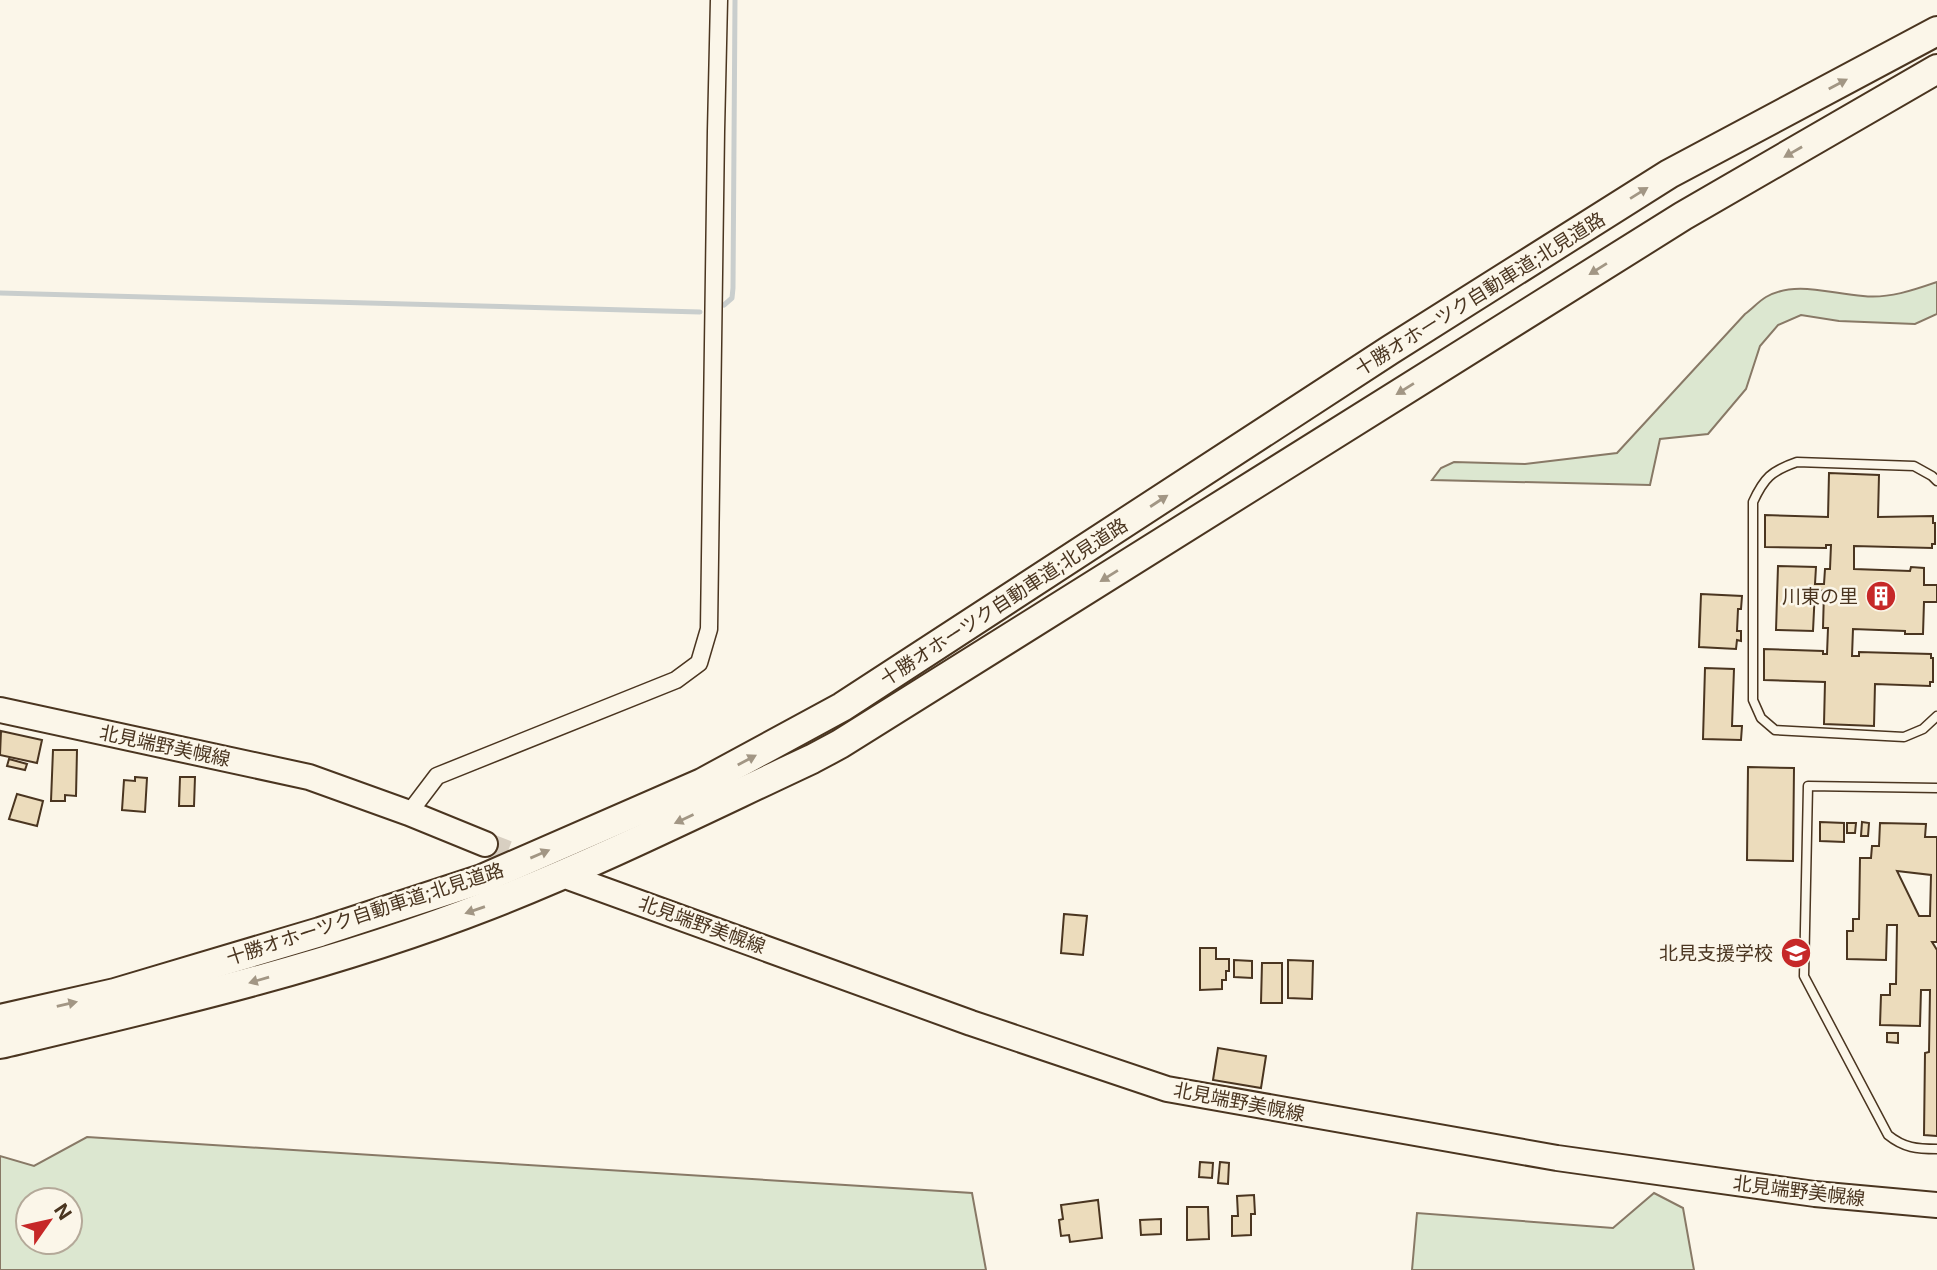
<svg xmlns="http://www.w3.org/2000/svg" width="1937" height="1270" font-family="Inter,'Noto Sans JP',sans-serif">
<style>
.green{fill:#dce7d0;stroke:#887966;stroke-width:2;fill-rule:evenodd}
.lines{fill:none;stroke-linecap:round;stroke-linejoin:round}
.stream{stroke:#c9cecd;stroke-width:5}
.building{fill:#ecdcbc;stroke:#4a3520;stroke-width:2;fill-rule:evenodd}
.primary-tunnel{stroke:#d8cfc1;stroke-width:24;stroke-dasharray:24 12;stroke-linecap:butt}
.lane-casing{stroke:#4a3520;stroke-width:11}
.street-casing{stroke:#4a3520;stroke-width:19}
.primary-casing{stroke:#4a3520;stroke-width:28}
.highway-casing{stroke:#4a3520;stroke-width:32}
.lane{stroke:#fbf6e9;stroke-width:8}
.street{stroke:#fbf6e9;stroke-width:16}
.primary{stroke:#fbf6e9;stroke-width:24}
.highway{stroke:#fbf6e9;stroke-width:28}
.oneway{fill:#a29684}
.labels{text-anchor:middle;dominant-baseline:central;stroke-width:5;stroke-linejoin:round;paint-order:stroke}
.street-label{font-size:19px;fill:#4a3520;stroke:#fbf6e9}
.poi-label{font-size:19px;fill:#4a3520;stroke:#fbf6e9;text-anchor:end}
</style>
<rect width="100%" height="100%" fill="#fbf6e9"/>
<!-- green -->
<g class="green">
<path d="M1937 282V314L1915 324 1839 321 1801 315 1778 325 1760 346 1746 389 1708 434 1660 439 1650 485 1432 480 1441 468 1454 462 1525 464 1617 453 1745 314C1752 309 1759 301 1766 297 1796 280 1831 294 1863 296 1888 299 1914 290 1937 282Z"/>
<path d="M87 1137 972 1193 986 1270H0V1156L34 1166ZM28 1200H70V1242H28Z"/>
<polygon points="1654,1193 1683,1208 1694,1270 1412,1270 1417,1213 1613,1228"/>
</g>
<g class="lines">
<!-- stream -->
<g class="stream">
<polyline points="0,293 700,312"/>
<polyline points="724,305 732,298 733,288 735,0"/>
</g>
</g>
<!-- building -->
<g class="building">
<polygon points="1829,473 1879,475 1878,517 1933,516 1933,523 1935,523 1935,544 1932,544 1932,548 1854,546 1854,569 1910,571 1911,567 1924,568 1924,585 1937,585 1937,602 1924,602 1923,634 1905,634 1905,631 1853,629 1852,656 1859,656 1859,652 1931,654 1931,658 1933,658 1933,682 1930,682 1930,686 1875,684 1874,726 1824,724 1825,682 1764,680 1764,649 1823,651 1823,654 1827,654 1828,628 1823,628 1824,591 1815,590 1813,631 1776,630 1778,566 1816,567 1815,584 1824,584 1825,569 1830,569 1831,545 1826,545 1826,548 1765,547 1765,515 1828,517"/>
<polygon points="1701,594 1742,596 1741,609 1738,609 1737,631 1741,631 1741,641 1737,640 1736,649 1699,647"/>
<polygon points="1705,668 1734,669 1732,726 1742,726 1741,740 1703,739"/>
<polygon points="1,731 42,740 37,763 0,755"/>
<polygon points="53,750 77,750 76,796 65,795 65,801 51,801"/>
<polygon points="9,759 27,764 25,770 7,766"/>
<polygon points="1748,767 1794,768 1793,861 1747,860"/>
<polygon points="135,777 147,778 145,812 122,810 124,780 135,781"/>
<polygon points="180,777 195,777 194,806 179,806"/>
<polygon points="17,794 43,801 37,826 9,819"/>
<polygon points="1820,822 1844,823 1844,842 1820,841"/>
<polygon points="1862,822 1869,823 1868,836 1861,836"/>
<polygon points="1847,823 1856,823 1855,833 1847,833"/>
<path d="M1880 823 1926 824 1925 837H1937V942H1932L1937 950V1136L1924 1135 1925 1053 1929 1052 1930 990H1921L1920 1026 1880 1025 1881 995H1890V984H1896L1897 925H1887L1886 960 1847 959V931H1853V919H1859L1860 858H1871L1872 846H1879ZM1897 871 1931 875 1930 916H1919Z"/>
<polygon points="1064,914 1087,916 1083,955 1061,953"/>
<polygon points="1200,948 1216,948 1216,959 1229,959 1229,971 1226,971 1226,980 1222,980 1222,989 1200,990"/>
<polygon points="1234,960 1252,961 1252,978 1234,977"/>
<polygon points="1288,960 1313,961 1312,999 1288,998"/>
<polygon points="1262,963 1282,963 1282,1003 1261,1003"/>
<polygon points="1887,1033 1898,1033 1898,1043 1887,1042"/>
<polygon points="1218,1048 1266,1056 1261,1088 1213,1080"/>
<polygon points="1200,1162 1213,1163 1212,1178 1199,1177"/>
<polygon points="1220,1162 1229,1163 1228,1184 1218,1183"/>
<polygon points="1254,1195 1255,1214 1251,1214 1251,1235 1232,1236 1232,1216 1238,1216 1237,1196"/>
<polygon points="1098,1200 1102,1238 1070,1242 1069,1235 1061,1236 1059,1220 1063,1219 1061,1205"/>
<polygon points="1187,1207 1208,1207 1209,1239 1187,1240"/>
<polygon points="1161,1219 1161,1234 1141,1235 1140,1220"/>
</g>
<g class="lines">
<!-- primary-tunnel -->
<polyline class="primary-tunnel" points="485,844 537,864"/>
<!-- lane casing -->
<g class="lane-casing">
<g id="lane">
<path d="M1937 481 1932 476 1914 466 1797 462C1771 471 1764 478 1753 502V700L1761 718 1775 730 1904 737 1923 729 1937 716"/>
<path d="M1937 788 1808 786 1804 976 1888 1135C1904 1148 1917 1149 1937 1149"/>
</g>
</g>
<!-- street casing -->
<g class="street-casing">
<polyline id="street" points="409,813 437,776 676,680 699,663 709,629 716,131 719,0"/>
</g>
<!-- primary casing -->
<g class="primary-casing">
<g id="primary">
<polyline points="0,710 309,777 409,813 485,844"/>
<polyline points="571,878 971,1023 1167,1089 1557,1158 1815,1194 1937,1205"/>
</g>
</g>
<!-- highway casing -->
<g class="highway-casing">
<g id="highway">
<polyline points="0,1019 115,993 320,932 482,879 702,783 842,707 1390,350 1669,174 1937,31"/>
<path d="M0 1044C165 1005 330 967 489 905 599 862 705 809 812 759L840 744 1683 216 1937 69"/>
</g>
</g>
<!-- lane -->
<use href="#lane" class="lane"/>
<!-- street -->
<use href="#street" class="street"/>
<!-- primary -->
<use href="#primary" class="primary"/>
<!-- highway -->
<use href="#highway" class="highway"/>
</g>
<!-- one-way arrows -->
<defs><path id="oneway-solid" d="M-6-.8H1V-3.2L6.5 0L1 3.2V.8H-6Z" transform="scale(1.75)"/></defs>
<g class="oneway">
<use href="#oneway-solid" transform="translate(1838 84) rotate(-28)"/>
<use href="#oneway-solid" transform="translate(1793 152) rotate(150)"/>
<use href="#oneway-solid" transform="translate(1639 193) rotate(-32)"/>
<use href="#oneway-solid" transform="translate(1598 269) rotate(148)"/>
<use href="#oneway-solid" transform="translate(1405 389) rotate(148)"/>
<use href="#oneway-solid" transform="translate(1159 501) rotate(-33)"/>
<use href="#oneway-solid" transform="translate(1109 576) rotate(148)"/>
<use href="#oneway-solid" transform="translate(747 760) rotate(-28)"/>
<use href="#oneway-solid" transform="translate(684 819) rotate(155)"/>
<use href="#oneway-solid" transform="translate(540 854) rotate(-23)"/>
<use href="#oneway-solid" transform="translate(475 910) rotate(161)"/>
<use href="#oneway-solid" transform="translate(259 980) rotate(164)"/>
<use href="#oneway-solid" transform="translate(67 1004) rotate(-13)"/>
</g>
<!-- icons -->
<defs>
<g id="building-disc" transform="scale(1.575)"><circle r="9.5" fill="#c62828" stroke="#fbf6e9"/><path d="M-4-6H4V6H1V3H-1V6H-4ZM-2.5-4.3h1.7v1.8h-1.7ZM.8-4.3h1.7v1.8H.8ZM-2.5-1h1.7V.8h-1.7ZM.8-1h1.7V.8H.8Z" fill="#fff"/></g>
<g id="school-disc" transform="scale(1.575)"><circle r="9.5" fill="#c62828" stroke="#fbf6e9"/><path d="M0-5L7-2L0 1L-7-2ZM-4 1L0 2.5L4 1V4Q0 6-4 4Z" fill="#fff"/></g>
</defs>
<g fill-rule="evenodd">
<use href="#building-disc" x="1881" y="596"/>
<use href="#school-disc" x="1796" y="953"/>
</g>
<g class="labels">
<!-- street labels -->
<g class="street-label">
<text transform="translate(1480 294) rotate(-32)">十勝オホーツク自動車道;北見道路</text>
<text transform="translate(1004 602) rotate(-33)">十勝オホーツク自動車道;北見道路</text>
<text transform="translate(165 746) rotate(12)">北見端野美幌線</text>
<text transform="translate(365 914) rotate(-18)">十勝オホーツク自動車道;北見道路</text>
<text transform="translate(702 925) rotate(20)">北見端野美幌線</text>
<text transform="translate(1239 1102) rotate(11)">北見端野美幌線</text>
<text transform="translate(1799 1191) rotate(7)">北見端野美幌線</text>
</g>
<!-- poi labels -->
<g class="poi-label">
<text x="1858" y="596">川東の里</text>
<text x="1773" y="953">北見支援学校</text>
</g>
</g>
<!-- north arrow -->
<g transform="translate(49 1221) rotate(56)"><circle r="33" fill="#fbf6e9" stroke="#b4a999" stroke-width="2"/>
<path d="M0-5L12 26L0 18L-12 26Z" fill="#c62828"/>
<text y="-10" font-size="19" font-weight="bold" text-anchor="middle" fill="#4a3520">N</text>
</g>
</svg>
